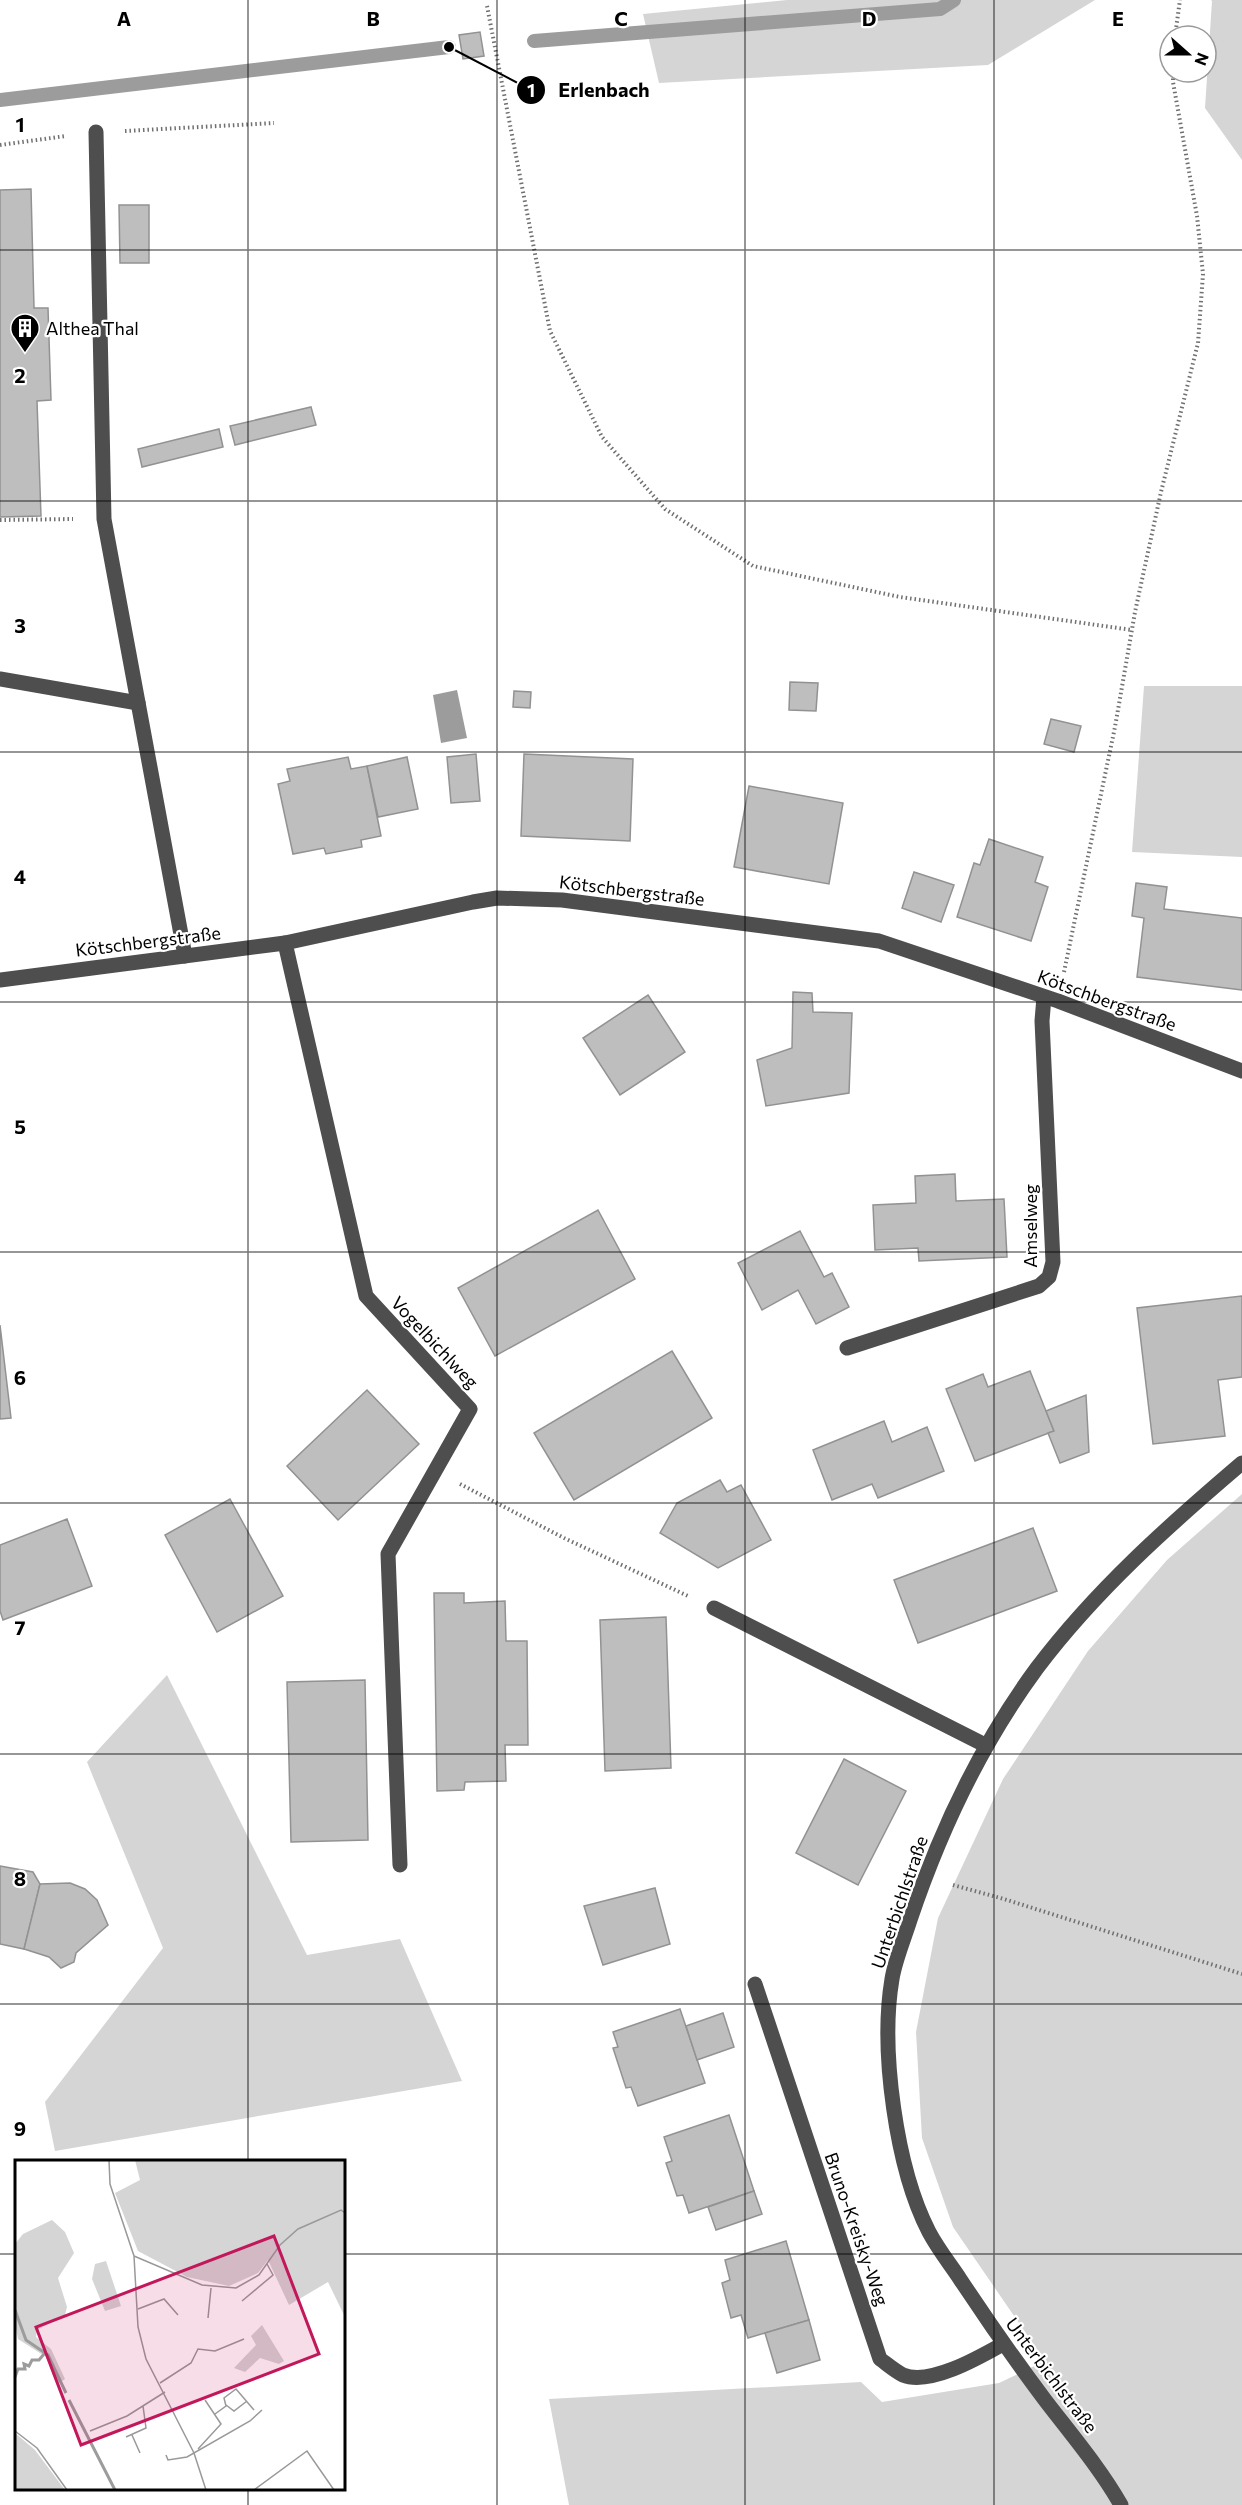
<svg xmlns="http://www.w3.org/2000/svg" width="1242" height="2505" font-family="Commissioner,sans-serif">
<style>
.green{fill:#d5d5d5}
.water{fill:#9c9c9c}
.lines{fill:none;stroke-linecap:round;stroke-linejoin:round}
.stream{stroke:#9c9c9c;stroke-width:14}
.building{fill:#bebebe;stroke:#929292;stroke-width:1.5}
.path{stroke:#707070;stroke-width:4;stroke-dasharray:1.5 3;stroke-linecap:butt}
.minor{stroke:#4e4e4e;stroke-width:15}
.grid{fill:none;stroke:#000;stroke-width:1.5;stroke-opacity:0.55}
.labels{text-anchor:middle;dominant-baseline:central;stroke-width:4.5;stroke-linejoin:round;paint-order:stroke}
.poi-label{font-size:18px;fill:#000;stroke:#fff;text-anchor:start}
.street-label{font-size:18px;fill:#000;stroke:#fff}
.inset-river{fill:none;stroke:#9c9c9c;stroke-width:3}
.inset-road{fill:none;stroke:#999;stroke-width:1.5}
.view{fill:#c2185b;fill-opacity:0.15;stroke:#c2185b;stroke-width:3}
.inset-edge{fill:none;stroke:#000;stroke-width:3}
.grid-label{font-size:20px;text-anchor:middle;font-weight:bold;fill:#000;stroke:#fff;stroke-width:4.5;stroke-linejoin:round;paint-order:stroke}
.leader{fill:none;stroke:#000;stroke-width:2}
.callout-dot{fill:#000;stroke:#fff;stroke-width:2}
.mark-label{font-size:18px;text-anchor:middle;font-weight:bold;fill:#fff}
.callout-label{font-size:20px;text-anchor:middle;font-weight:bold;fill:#000;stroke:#fff;stroke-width:4.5;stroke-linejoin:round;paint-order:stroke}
</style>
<rect width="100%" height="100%" fill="#fff"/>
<!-- green -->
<g class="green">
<polygon points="787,0 1095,0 988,65 659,83 643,14"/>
<polygon points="1211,0 1242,0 1242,160 1205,108 1212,1"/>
<polygon points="1144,686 1242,686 1242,857 1132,852"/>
<polygon points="1242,1494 1242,2505 569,2505 549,2399 861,2382 882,2402 999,2383 1045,2361 953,2227 922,2138 916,2032 938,1918 1003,1779 1088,1651 1167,1560"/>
<polygon points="167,1675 307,1955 400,1939 462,2081 55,2151 45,2102 163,1948 87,1762"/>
</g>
<!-- water -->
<polygon class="water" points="457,690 467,738 441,743 433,695"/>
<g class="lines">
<!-- stream -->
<g class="stream">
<polyline points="534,41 940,9 954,0"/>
<polyline points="0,100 449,47"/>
</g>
</g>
<!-- building -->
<g class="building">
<polygon points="480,32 484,56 463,59 459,35"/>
<polygon points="31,189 34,308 48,308 51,400 37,401 41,516 0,517 0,190"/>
<polygon points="119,205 149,205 149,263 120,263"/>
<polygon points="311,407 316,425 235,445 230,426"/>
<polygon points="219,429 223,447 142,467 138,449"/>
<polygon points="790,682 818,683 816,711 789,710"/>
<polygon points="514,691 531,692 530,708 513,707"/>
<polygon points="1051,719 1081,726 1074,752 1044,744"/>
<polygon points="476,754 480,801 451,803 447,757"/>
<polygon points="524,754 633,759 630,841 521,836"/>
<polygon points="348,757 351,769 367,766 381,836 361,840 362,847 326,854 324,848 293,854 278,784 290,781 287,769"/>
<polygon points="407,757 418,809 378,817 367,766"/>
<polygon points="749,786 843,803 829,884 734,867"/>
<polygon points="989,839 1043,857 1035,882 1048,887 1031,941 957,917 974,863 980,865"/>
<polygon points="914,872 954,885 941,922 902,908"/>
<polygon points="1136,883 1167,887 1164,909 1242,918 1242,990 1137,977 1144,918 1132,916"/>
<polygon points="793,992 812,993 813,1012 852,1013 849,1093 766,1106 757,1060 792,1048"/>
<polygon points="648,995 685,1052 620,1095 583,1038"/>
<polygon points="955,1174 956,1201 1004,1199 1007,1257 919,1261 918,1248 875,1250 873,1205 916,1203 915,1176"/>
<polygon points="598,1210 635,1279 495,1356 458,1288"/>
<polygon points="800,1231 824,1277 832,1273 849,1307 816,1324 798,1290 762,1310 738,1263"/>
<polygon points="1242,1296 1242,1377 1218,1380 1225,1436 1153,1444 1137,1308"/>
<polygon points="0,1325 11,1418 0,1419"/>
<polygon points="672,1351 712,1418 574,1500 534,1433"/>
<polygon points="1030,1371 1054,1431 975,1461 946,1389 983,1374 988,1387"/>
<polygon points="367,1390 419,1444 338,1520 287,1466"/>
<polygon points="1086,1395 1089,1452 1060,1463 1048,1433 1054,1431 1046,1411"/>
<polygon points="884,1421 892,1442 927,1427 944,1471 878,1498 872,1484 832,1500 813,1450"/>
<polygon points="720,1480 727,1492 741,1485 771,1540 718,1568 660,1533 677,1503"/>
<polygon points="230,1499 283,1596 217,1632 165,1535"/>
<polygon points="67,1519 92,1586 3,1620 0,1611 0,1545"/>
<polygon points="1033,1528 1057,1591 918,1643 894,1580"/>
<polygon points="434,1593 464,1593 464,1603 505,1601 506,1641 527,1641 528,1745 505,1745 506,1781 465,1782 464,1790 437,1791"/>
<polygon points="666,1617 671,1768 605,1771 600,1620"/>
<polygon points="365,1680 368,1840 291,1842 287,1682"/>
<polygon points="844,1759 906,1791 858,1885 796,1853"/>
<polygon points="0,1866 33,1872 40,1884 24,1949 0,1944"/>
<polygon points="70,1883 85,1889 97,1900 108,1925 76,1953 74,1962 61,1968 49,1957 24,1949 40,1884"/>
<polygon points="655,1888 670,1944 603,1965 584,1906"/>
<polygon points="680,2009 705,2083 638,2106 631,2087 626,2088 613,2048 618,2047 613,2032"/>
<polygon points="723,2013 734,2047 697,2060 686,2026"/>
<polygon points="729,2115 754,2191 689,2213 683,2195 677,2196 666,2163 672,2161 664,2137"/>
<polygon points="754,2191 762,2214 716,2230 708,2207"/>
<polygon points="786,2241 809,2320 748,2338 741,2315 731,2318 722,2283 730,2280 725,2260"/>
<polygon points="809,2320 820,2360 777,2373 765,2333"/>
</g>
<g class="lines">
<!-- path -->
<g class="path">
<polyline points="487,6 550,331 602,437 665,509 753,566 900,597 1132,630"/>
<polyline points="1175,36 1180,0"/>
<polyline points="125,131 274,123"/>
<polyline points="0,145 66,136"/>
<polyline points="0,520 73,519"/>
<polyline points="1064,972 1115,727 1135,612 1161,492 1198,343 1203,274 1197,216 1173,82 1173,72"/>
<polyline points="460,1484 564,1538 688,1596"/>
<polyline points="953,1885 1004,1899 1242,1974"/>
</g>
<!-- minor -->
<g class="minor">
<polyline points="96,132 104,519 185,956"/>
<polyline points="0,679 138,703"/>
<polyline points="285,943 366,1296 470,1409 388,1554 400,1865"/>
<polyline points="0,980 285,943 473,902 497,898 562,900 879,941 1058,1001 1242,1071"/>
<polyline points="847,1348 1039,1286 1049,1277 1053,1262 1042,1021 1044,997"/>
<polyline points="714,1608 985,1745"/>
<path d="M755 1984 880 2359C887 2364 895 2371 903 2375 930 2386 980 2357 1003 2344"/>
<path d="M1121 2505C1100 2468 1071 2434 1045 2400 1015 2360 987 2320 960 2279 950 2264 938 2249 929 2232 896 2168 880 2050 892 1979 895 1960 904 1939 910 1920 940 1831 981 1744 1037 1668 1096 1590 1168 1526 1242 1463"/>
</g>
</g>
<!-- grid -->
<path class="grid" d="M248 0V2162M497 0V2505M745 0V2505M994 0V2505M0 250H1242M0 501H1242M0 752H1242M0 1002H1242M0 1252H1242M0 1503H1242M0 1754H1242M0 2004H1242M0 2254H16M344 2254H1242M248 2488V2505"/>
<!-- icons -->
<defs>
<g id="building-pin" transform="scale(1.5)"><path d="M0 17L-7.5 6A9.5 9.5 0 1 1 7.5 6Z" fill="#000" stroke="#fff"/><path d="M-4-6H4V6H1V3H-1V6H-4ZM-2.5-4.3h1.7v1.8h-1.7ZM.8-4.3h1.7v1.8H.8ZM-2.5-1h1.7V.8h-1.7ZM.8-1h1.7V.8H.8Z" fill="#fff"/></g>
</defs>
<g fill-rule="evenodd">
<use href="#building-pin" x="25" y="328"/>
</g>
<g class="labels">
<!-- poi labels -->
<g class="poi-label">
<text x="46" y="328">Althea Thal</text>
</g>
<!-- street labels -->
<g class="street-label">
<text transform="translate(632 890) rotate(7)">Kötschbergstraße</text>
<text transform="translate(148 941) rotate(-7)">Kötschbergstraße</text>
<text transform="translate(1107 1000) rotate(20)">Kötschbergstraße</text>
<text transform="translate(1030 1226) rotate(-90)">Amselweg</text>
<text transform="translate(435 1342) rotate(47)">Vogelbichlweg</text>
<text transform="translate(899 1902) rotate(-71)">Unterbichlstraße</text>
<text transform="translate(857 2229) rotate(71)">Bruno-Kreisky-Weg</text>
<text transform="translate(1052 2375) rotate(53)">Unterbichlstraße</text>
</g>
</g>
<!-- overview -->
<g transform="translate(15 2160)">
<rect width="330" height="330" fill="#fff"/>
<path d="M120 0H330V157L313 122 274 145 253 100 243 113 214 126 172 117 123 91 100 33 125 20ZM37 60 50 72 59 93 43 118 52 147 50 155 22 170 21 177 36 189 50 219 44 223 31 197 3 179 0 163V84L8 74ZM91 101 106 146 90 151 77 119 80 104ZM247 165 269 201 264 204 245 198 230 212 219 208 241 185 236 176ZM0 273 20 290 50 330H0Z" fill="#d5d5d5"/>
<path class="inset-river" d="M0 150 11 180 33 195 51 233M0 217 3 209H10L9 204 14 206 17 200H24L29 194M54 240 100 330"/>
<path class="inset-road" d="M94 0 95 24 119 96 123 167 131 199 179 293 191 330M119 96 187 125 221 128 244 115 265 85 283 69 326 50 330 53M227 141 258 115 252 104M123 149 149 139 163 155M193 158 196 128M145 223 176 203 183 189 200 191 229 179M211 245 219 251 232 241M200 254 211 246 209 238 221 229 239 250M0 271 22 288 52 330M75 271 112 256 150 232M117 275 125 293M111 277 131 268 128 246M183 289 206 264 190 240M151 295 153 300 172 297 235 261 247 250M239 330 292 291 319 330"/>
<path class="view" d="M259 76 304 194 66 285 21 167Z"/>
<rect width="330" height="330" class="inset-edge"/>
</g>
<g class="grid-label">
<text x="124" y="26">A</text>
<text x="373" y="26">B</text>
<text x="621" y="26">C</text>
<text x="869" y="26">D</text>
<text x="1118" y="26">E</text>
<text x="20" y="132">1</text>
<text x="20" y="383">2</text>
<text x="20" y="633">3</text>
<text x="20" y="884">4</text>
<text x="20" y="1134">5</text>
<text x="20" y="1385">6</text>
<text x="20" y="1635">7</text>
<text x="20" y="1886">8</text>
<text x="20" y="2136">9</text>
</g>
<!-- callouts -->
<path class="leader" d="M449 47L531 90"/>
<g class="callout-dot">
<circle cx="449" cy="47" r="6"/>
<circle cx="531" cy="90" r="15"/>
</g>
<g class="mark-label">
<text x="531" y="97">1</text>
</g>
<g class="callout-label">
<text x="604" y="97">Erlenbach</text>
</g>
<!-- north arrow -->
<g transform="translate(1188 54) rotate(111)"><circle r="28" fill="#ffffff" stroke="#999999" stroke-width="1.5"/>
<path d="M0-4.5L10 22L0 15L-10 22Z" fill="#000000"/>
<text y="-9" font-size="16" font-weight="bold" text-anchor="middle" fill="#000000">N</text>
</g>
</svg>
